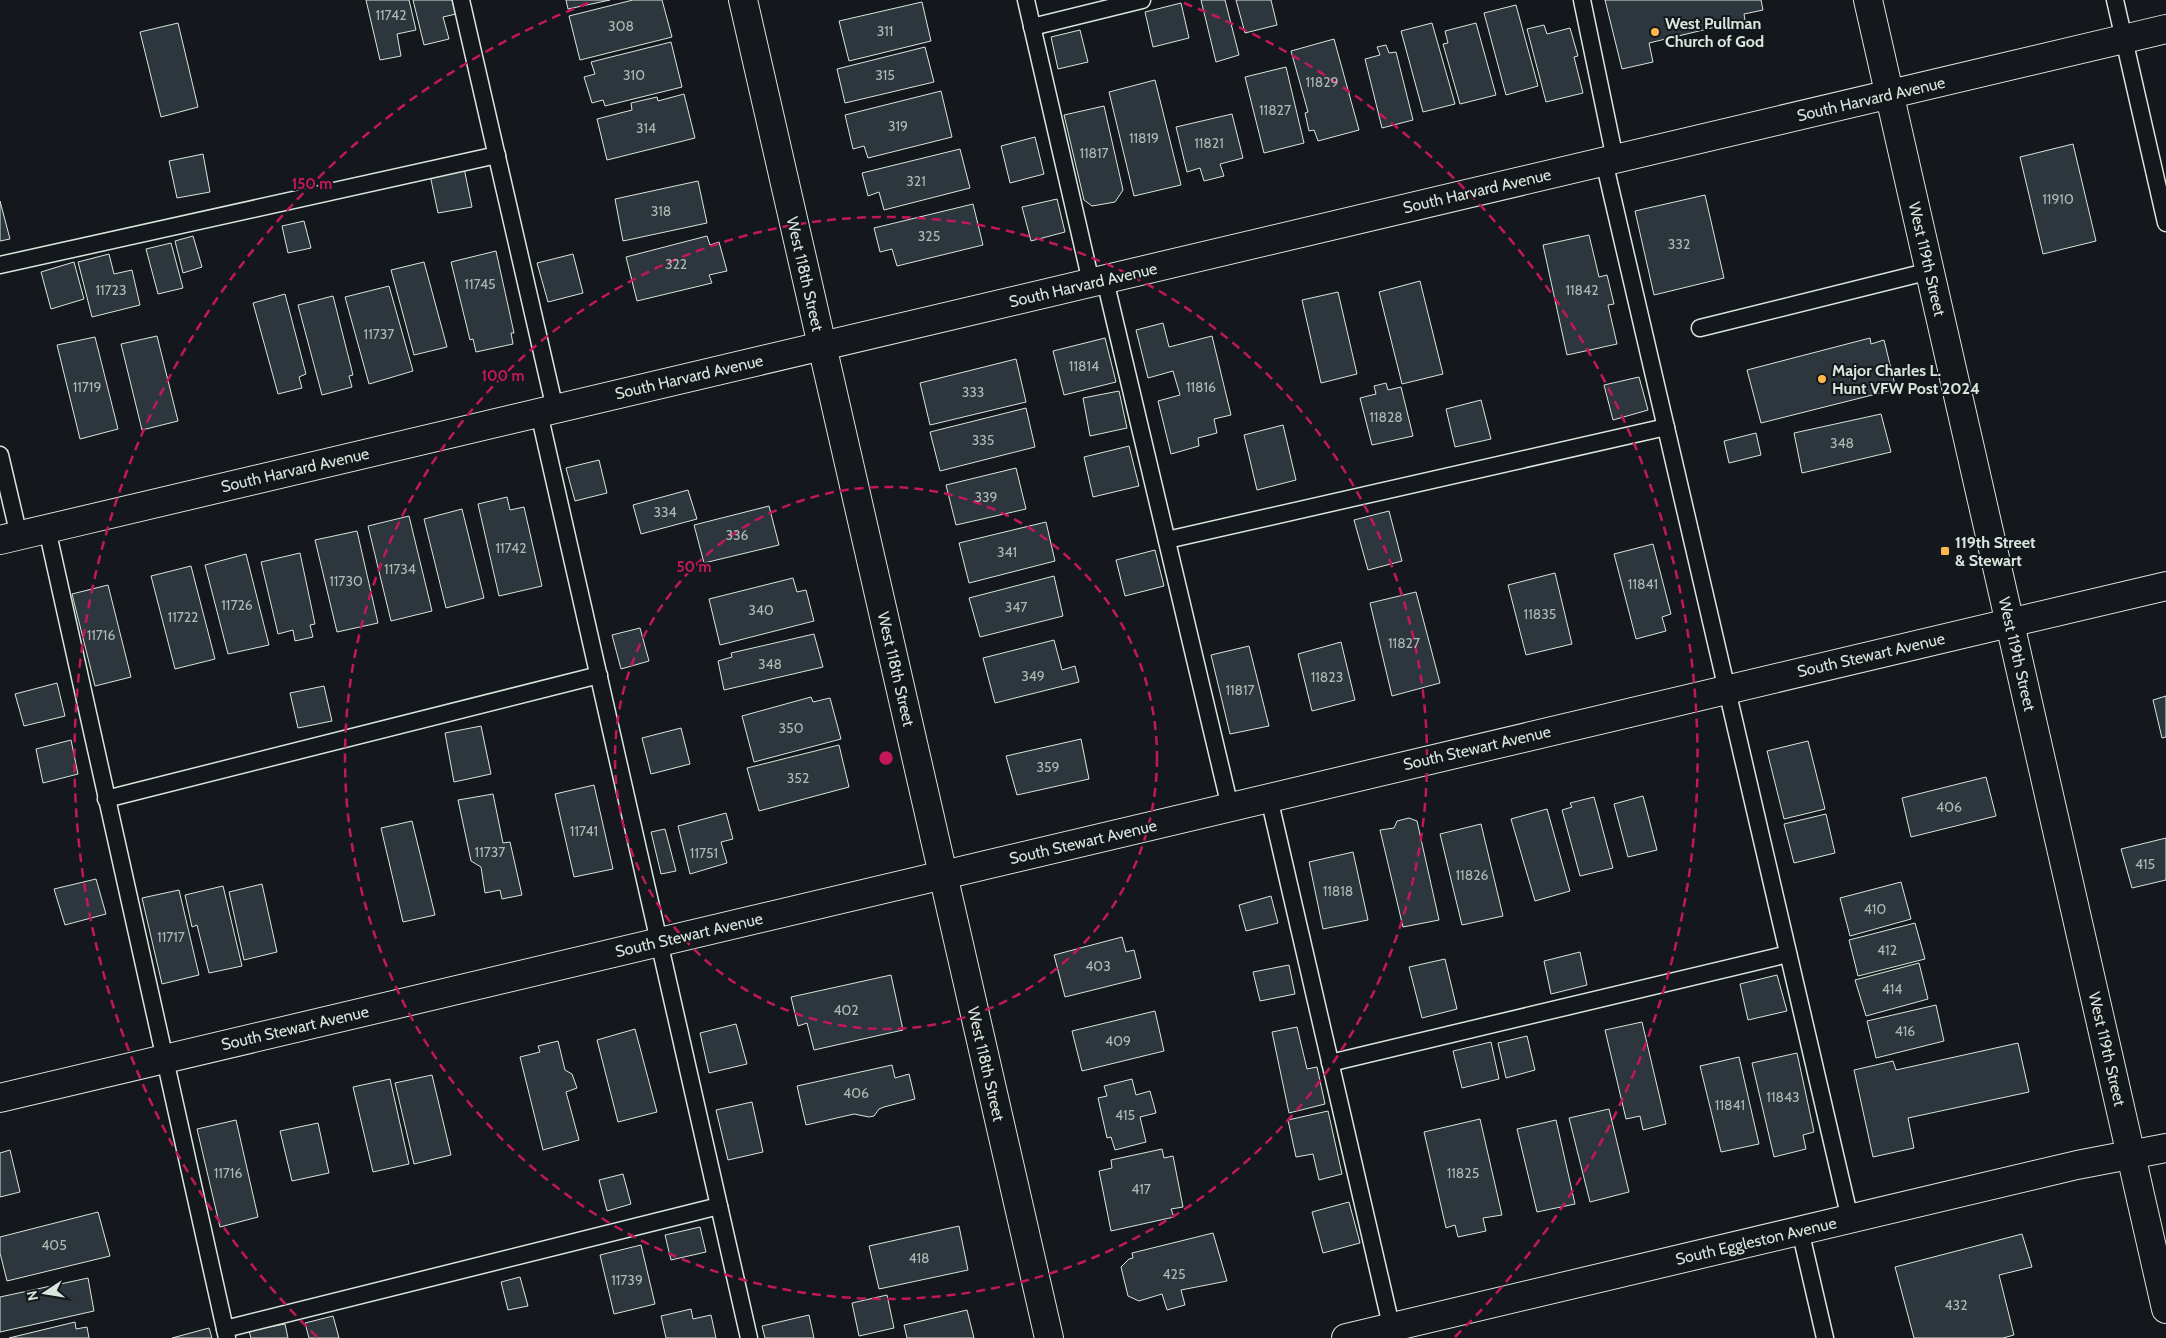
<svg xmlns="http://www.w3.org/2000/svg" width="2166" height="1338" font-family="Cabin,sans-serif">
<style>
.building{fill:#2c363c;stroke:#d8e6dc}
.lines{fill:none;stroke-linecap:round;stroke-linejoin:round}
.service-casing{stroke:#d8e6dc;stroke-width:19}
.minor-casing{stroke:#d8e6dc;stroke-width:30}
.tertiary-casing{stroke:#d8e6dc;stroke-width:30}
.service{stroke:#14181c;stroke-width:16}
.minor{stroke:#14181c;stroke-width:28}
.tertiary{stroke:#14181c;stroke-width:28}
.ring{fill:none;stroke:#c2185b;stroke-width:2.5;stroke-dasharray:9 6}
.poi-dot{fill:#ffb74d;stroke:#14181c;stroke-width:2}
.labels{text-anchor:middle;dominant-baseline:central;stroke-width:4;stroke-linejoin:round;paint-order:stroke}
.number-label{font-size:14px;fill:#adbab4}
.poi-label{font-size:16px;font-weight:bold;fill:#d8e6dc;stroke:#14181c;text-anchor:start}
.street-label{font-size:16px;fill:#d8e6dc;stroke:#14181c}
.centre{fill:#c2185b;stroke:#14181c;stroke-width:2.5}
.ring-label{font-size:15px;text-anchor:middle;font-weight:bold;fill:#c2185b;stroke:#14181c;stroke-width:4;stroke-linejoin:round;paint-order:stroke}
</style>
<rect width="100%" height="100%" fill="#14181c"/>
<!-- building -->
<g class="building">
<polygon points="366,0 409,0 416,30 397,34 401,56 380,60"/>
<polygon points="413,0 452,0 456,14 443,17 449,39 424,45"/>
<polygon points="566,0 610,0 568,9"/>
<polygon points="633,0 662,0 672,37 580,60 569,16"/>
<polygon points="1201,0 1225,0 1239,55 1216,62"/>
<polygon points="1236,0 1271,0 1277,25 1245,33"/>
<polygon points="1605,0 1761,0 1763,10 1744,14 1745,20 1649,43 1653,62 1622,69"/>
<polygon points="922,2 931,41 849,61 839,21"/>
<polygon points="1181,3 1189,38 1153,47 1145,12"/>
<polygon points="1516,5 1538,86 1506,95 1484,13"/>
<polygon points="178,23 198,107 161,117 140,32"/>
<polygon points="1432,23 1455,104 1423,112 1401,31"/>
<polygon points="1476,23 1496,95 1460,104 1443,44 1448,43 1445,31"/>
<polygon points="1544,25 1547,34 1570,28 1578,56 1574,57 1583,93 1546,102 1527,29"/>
<polygon points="1080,30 1088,62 1058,69 1051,37"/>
<polygon points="1334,39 1359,130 1318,141 1314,130 1309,131 1305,113 1308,112 1291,51"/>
<polygon points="671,42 682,87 605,106 603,100 592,103 584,77 595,74 591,62"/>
<polygon points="1386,45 1389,53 1396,52 1413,120 1382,128 1365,59 1380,55 1377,47"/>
<polygon points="925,47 934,82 845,103 837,69"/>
<polygon points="1286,67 1304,143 1264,153 1245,77"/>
<polygon points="1155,80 1181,185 1134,196 1109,92"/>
<polygon points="941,91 952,137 868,158 864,146 853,149 845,115"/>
<polygon points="684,94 695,138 607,160 597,119 632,110 631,103 657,97 658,101"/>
<polygon points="1104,106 1123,190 1115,202 1092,206 1084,200 1064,115"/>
<polygon points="1232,114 1243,158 1220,164 1224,176 1204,181 1200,168 1187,172 1176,127"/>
<polygon points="1035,137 1044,174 1010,183 1001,146"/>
<polygon points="2073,144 2096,241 2043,254 2020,157"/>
<polygon points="960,149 970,188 884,210 879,192 868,196 862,173"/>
<polygon points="203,154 210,192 177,198 169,161"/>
<polygon points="464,168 472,207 438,213 430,175"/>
<polygon points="698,181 707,223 623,241 615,199"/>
<polygon points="1705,195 1724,278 1654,295 1635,211"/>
<polygon points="1057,199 1065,232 1031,241 1022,207"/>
<polygon points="0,201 10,239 0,241"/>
<polygon points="973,204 983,245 897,266 892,249 880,252 874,228"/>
<polygon points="304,221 311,248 288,253 282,226"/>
<polygon points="1589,235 1599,277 1607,275 1614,304 1608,305 1617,344 1567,355 1543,245"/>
<polygon points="193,236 202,267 183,273 175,241"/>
<polygon points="707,236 710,245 719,242 727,271 709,275 712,283 637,301 626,257"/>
<polygon points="171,243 183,288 158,294 146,249"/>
<polygon points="496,251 514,333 511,333 513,344 476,352 473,339 470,340 451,262"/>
<polygon points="109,254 114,274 132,270 140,305 92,317 78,262"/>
<polygon points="573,254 583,293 548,302 537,263"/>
<polygon points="74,262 84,299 51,309 41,272"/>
<polygon points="424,262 447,347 414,355 391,270"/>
<polygon points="1420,281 1443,374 1402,384 1379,292"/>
<polygon points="389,286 413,371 369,384 345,297"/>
<polygon points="1338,292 1357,374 1321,383 1302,300"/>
<polygon points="285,294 306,374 299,377 302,388 278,394 253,303"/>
<polygon points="333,296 353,375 349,376 352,387 322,395 298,305"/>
<polygon points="1163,323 1169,347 1212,336 1231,415 1214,419 1217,433 1198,438 1199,446 1171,454 1158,401 1180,395 1173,371 1148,378 1136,330"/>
<polygon points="157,336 178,421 142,430 121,344"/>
<polygon points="95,337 118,429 80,439 57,345"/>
<polygon points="1105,338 1116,382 1064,395 1053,351"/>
<polygon points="1870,338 1871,344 1884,340 1896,389 1761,423 1747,370"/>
<polygon points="1016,359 1026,402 930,425 920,383"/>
<polygon points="1639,377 1648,410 1613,420 1604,385"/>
<polygon points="1386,383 1388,390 1401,387 1413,436 1372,445 1360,398 1376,394 1374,386"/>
<polygon points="1119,391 1127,428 1090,436 1083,398"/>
<polygon points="1481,400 1491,439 1455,447 1446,409"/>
<polygon points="1026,408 1035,447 940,471 930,432"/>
<polygon points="1881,414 1891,452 1802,473 1794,433"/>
<polygon points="1283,425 1296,480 1257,490 1244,435"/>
<polygon points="1756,433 1761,455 1729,463 1724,441"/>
<polygon points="1129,446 1139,486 1093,497 1084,457"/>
<polygon points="599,460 607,493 575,501 566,468"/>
<polygon points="1016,468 1026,509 956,525 946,485"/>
<polygon points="688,490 697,519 641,534 633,505"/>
<polygon points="507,497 510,510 524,507 542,586 499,596 478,504"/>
<polygon points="769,506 779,545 704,563 694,525"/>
<polygon points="462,509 484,598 446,608 424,519"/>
<polygon points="1389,511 1402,561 1368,570 1354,520"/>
<polygon points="409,516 432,611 391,621 368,526"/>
<polygon points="1046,522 1055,561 969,583 959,543"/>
<polygon points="357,531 378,623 337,632 315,540"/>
<polygon points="1653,544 1671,614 1662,617 1666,631 1636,639 1614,554"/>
<polygon points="1155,550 1164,586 1125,596 1116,560"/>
<polygon points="300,553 315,624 310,625 313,637 295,641 293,630 278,634 261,562"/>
<polygon points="246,554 269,645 228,654 205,565"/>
<polygon points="191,566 215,659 175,669 151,576"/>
<polygon points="1555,573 1572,644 1526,655 1508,585"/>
<polygon points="1054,576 1063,616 980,637 969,598"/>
<polygon points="793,578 797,592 806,590 814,621 720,645 709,599"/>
<polygon points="108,585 131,677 95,686 72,594"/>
<polygon points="1416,592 1440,683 1392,696 1370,603"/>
<polygon points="640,628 649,661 621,669 612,635"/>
<polygon points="814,634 823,667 724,690 718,661 732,657 731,653"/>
<polygon points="1054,640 1062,670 1075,666 1079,682 995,703 983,658"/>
<polygon points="1341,642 1355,700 1312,711 1298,654"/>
<polygon points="1249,646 1269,726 1230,734 1211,655"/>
<polygon points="57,683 65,716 24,726 15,694"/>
<polygon points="324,686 332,721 298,728 290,693"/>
<polygon points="2166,696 2166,737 2162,738 2153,700"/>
<polygon points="811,697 813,702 830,698 841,739 754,762 742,716"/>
<polygon points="481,726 491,774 454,782 445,733"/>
<polygon points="681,728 690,764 651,774 642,738"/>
<polygon points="1081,739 1089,779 1017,795 1006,756"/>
<polygon points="71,740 78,774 43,783 36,749"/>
<polygon points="1808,741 1825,809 1784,819 1767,751"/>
<polygon points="839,745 849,787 759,811 747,768"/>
<polygon points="1986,777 1996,816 1911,837 1902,798"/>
<polygon points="594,785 613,869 574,877 555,794"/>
<polygon points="493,794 503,843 510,842 522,895 502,899 500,890 485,893 481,867 471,861 458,800"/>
<polygon points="1643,796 1657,850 1628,857 1614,804"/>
<polygon points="1594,797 1613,868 1580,876 1562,810 1572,807 1570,803"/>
<polygon points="1547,809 1570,891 1535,901 1511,819"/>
<polygon points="726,813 733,839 721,842 727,863 690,874 678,826"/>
<polygon points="1826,814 1835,853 1794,863 1784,824"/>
<polygon points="1409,818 1417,821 1439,920 1403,927 1380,830 1394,828 1397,821"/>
<polygon points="412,821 435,915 403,922 381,828"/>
<polygon points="1481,824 1503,916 1462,925 1440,834"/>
<polygon points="665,829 676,871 661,874 651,832"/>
<polygon points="2166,838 2166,880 2132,888 2121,849"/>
<polygon points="1353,852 1368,920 1323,929 1309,862"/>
<polygon points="96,879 106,914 65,925 54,889"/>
<polygon points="1901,882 1911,919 1850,936 1840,898"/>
<polygon points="262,884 277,952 244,960 229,892"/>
<polygon points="223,886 242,966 209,973 197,925 192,927 185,895"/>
<polygon points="179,890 199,975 162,984 142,898"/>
<polygon points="1271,896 1278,923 1246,931 1239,905"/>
<polygon points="1915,923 1925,959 1858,976 1849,940"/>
<polygon points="1122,937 1126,952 1134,950 1141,978 1065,997 1054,955"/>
<polygon points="1580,952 1587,985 1551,994 1544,961"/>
<polygon points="1445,959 1457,1009 1422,1018 1409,967"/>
<polygon points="1919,963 1928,999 1866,1016 1855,980"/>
<polygon points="1289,965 1295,994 1260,1001 1253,972"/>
<polygon points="891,975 903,1030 814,1050 807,1023 798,1026 791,997"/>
<polygon points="1777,975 1787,1011 1748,1020 1740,984"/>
<polygon points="1936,1005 1944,1041 1876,1058 1867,1021"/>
<polygon points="1155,1011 1164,1051 1082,1071 1072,1031"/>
<polygon points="1642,1022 1666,1124 1643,1130 1640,1116 1626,1119 1605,1030"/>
<polygon points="736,1024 747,1064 709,1073 700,1033"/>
<polygon points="1297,1027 1307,1069 1317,1067 1325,1104 1289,1113 1272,1032"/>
<polygon points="635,1029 657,1112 618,1122 597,1040"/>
<polygon points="1527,1036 1535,1070 1506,1078 1498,1043"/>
<polygon points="558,1041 565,1070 572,1074 577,1088 566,1092 579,1140 543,1150 520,1057 540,1052 538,1046"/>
<polygon points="1491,1042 1499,1079 1462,1088 1453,1051"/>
<polygon points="2018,1043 2029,1092 1908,1118 1914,1148 1873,1157 1854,1070 1893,1061 1896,1070"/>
<polygon points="1797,1053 1814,1132 1803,1135 1806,1149 1774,1157 1752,1063"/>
<polygon points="1739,1057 1759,1144 1721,1152 1700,1066"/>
<polygon points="892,1065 895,1078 909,1074 915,1099 884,1107 879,1109 874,1116 869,1117 854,1114 806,1125 797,1086"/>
<polygon points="432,1075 451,1155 414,1164 395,1083"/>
<polygon points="390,1079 409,1164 373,1172 353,1087"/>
<polygon points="1132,1079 1136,1095 1150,1091 1156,1113 1140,1117 1146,1142 1115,1150 1111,1137 1107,1138 1098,1098 1107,1096 1104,1086"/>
<polygon points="752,1102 763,1152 728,1160 716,1110"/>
<polygon points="1609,1109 1629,1192 1590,1202 1569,1118"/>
<polygon points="1328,1111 1342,1174 1319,1180 1313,1154 1296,1157 1288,1120"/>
<polygon points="1480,1119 1502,1215 1483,1218 1486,1231 1458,1237 1455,1225 1446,1228 1424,1132"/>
<polygon points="236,1120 258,1217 220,1227 197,1129"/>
<polygon points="1556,1120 1575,1204 1537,1212 1517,1129"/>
<polygon points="318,1123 329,1173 292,1181 280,1131"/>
<polygon points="1162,1149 1164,1158 1173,1156 1183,1207 1171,1209 1174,1217 1111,1231 1099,1171 1112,1168 1111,1160"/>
<polygon points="10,1150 20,1192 0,1197 0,1153"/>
<polygon points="623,1174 631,1204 607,1211 599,1180"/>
<polygon points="1349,1202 1360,1243 1323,1253 1312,1212"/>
<polygon points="98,1212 110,1256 7,1281 0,1253 0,1237"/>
<polygon points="959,1226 968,1270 879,1289 869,1246"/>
<polygon points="700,1227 706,1252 671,1260 665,1235"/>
<polygon points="1213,1233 1227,1281 1181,1290 1185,1305 1167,1310 1162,1294 1139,1301 1128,1296 1121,1267 1129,1259 1133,1258 1132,1253"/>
<polygon points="2022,1234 2032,1267 1999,1275 2014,1335 2003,1338 1914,1338 1895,1267"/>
<polygon points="641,1245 655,1304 614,1314 600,1255"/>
<polygon points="520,1277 528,1306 508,1310 501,1282"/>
<polygon points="88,1278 94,1311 0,1332 0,1297"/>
<polygon points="887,1295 894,1328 859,1336 852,1303"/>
<polygon points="691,1309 693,1319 711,1315 716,1338 666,1338 661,1316"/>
<polygon points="967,1310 974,1338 907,1338 904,1325"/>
<polygon points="809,1315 814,1338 765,1338 762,1326"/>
<polygon points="333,1316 339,1338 309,1338 305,1323"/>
<polygon points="75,1322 76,1329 87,1327 89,1338 9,1338"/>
<polygon points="285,1324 288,1338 251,1338 249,1331"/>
<polygon points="209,1328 212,1338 172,1338"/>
</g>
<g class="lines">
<!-- service casing -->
<g class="service-casing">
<g id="service">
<polyline points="461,0 555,409"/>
<polyline points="1026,0 1091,282"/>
<polyline points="1582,0 1615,159"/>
<polyline points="2115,0 2166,223"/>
<polyline points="1032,27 1142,0"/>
<polyline points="1604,161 1850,1219"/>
<polyline points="0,265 497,155"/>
<polyline points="1105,280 1230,807"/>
<polyline points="1700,328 1930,271"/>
<polyline points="539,413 749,1338"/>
<polyline points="0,455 19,536"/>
<polyline points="47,529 227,1338"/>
<polyline points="1167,540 1666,427"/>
<polyline points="1269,798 1393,1334"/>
<polyline points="106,799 599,675"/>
<polyline points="1330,1063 1788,954"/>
<polyline points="1800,1230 1825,1338"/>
<polyline points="225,1329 719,1206"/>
</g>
</g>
<!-- minor casing -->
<g class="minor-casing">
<g id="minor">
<polyline points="743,0 1049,1338"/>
<polyline points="0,540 2166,29"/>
<polyline points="0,1098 2166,586"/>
<polyline points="1346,1338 2077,1165 2166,1148"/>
</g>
</g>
<!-- tertiary casing -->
<g class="tertiary-casing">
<polyline id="tertiary" points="1868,0 2166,1309"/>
</g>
<!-- service -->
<use href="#service" class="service"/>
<!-- minor -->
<use href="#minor" class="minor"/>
<!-- tertiary -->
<use href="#tertiary" class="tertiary"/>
</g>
<!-- distance rings -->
<g class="ring">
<circle cx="886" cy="758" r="271"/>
<circle cx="886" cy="758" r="541"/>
<path d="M317 1337A812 812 0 0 1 588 3M1184 3A812 812 0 0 1 1455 1337"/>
</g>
<!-- markers -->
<g class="poi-dot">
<circle cx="1655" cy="32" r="5"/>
<circle cx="1822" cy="379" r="5"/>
<rect x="1940" y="546" width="10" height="10" rx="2.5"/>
</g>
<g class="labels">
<!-- number labels -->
<g class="number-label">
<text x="391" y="15">11742</text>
<text x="621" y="26">308</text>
<text x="885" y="31">311</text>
<text x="634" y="75">310</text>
<text x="885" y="75">315</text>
<text x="1322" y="82">11829</text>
<text x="1275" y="110">11827</text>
<text x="898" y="126">319</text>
<text x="646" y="128">314</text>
<text x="1144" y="138">11819</text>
<text x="1209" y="143">11821</text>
<text x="1094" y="153">11817</text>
<text x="916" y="181">321</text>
<text x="2058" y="199">11910</text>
<text x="661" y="211">318</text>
<text x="929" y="236">325</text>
<text x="1679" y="244">332</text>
<text x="676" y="264">322</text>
<text x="480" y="284">11745</text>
<text x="111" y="290">11723</text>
<text x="1582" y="290">11842</text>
<text x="379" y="334">11737</text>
<text x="1084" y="366">11814</text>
<text x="87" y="387">11719</text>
<text x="1201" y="387">11816</text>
<text x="973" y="392">333</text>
<text x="1386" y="417">11828</text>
<text x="983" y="440">335</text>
<text x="1842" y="443">348</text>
<text x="986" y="497">339</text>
<text x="665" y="512">334</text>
<text x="737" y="535">336</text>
<text x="511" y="548">11742</text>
<text x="1007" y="552">341</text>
<text x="400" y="569">11734</text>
<text x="346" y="581">11730</text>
<text x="1643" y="584">11841</text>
<text x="237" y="605">11726</text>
<text x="1016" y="607">347</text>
<text x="761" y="610">340</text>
<text x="1540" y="614">11835</text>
<text x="183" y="617">11722</text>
<text x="101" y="635">11716</text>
<text x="1404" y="643">11827</text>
<text x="770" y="664">348</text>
<text x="1033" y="676">349</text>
<text x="1327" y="677">11823</text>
<text x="1240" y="690">11817</text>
<text x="791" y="728">350</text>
<text x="1048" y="767">359</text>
<text x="798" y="778">352</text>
<text x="1949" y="807">406</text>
<text x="584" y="831">11741</text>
<text x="490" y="852">11737</text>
<text x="704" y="853">11751</text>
<text x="2145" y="864">415</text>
<text x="1472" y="875">11826</text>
<text x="1338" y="891">11818</text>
<text x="1875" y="909">410</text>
<text x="171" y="937">11717</text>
<text x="1887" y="950">412</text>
<text x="1098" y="966">403</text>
<text x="1892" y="989">414</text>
<text x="846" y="1010">402</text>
<text x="1905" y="1031">416</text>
<text x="1118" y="1041">409</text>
<text x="856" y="1093">406</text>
<text x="1783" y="1097">11843</text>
<text x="1730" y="1105">11841</text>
<text x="1125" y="1115">415</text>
<text x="228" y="1173">11716</text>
<text x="1463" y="1173">11825</text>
<text x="1141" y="1189">417</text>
<text x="54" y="1245">405</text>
<text x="919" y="1258">418</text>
<text x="1174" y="1274">425</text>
<text x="627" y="1280">11739</text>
<text x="1956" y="1305">432</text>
</g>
<!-- poi labels -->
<g class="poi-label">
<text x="1665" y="23">West Pullman<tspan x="1665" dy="18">Church of God</tspan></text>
<text x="1832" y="370">Major Charles L.<tspan x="1832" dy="18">Hunt VFW Post 2024</tspan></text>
<text x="1955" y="542">119th Street<tspan x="1955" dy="18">&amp; Stewart</tspan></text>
</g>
<!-- street labels -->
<g class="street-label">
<text transform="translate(1871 99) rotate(-13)">South Harvard Avenue</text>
<text transform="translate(1477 191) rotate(-13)">South Harvard Avenue</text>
<text transform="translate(1927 259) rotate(77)">West 119th Street</text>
<text transform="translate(805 274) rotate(77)">West 118th Street</text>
<text transform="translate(1083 285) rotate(-13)">South Harvard Avenue</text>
<text transform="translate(689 377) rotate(-13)">South Harvard Avenue</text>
<text transform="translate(295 470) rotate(-13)">South Harvard Avenue</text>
<text transform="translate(2017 654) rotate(77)">West 119th Street</text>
<text transform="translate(1871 655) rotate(-13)">South Stewart Avenue</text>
<text transform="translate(896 669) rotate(77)">West 118th Street</text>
<text transform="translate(1477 748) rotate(-13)">South Stewart Avenue</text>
<text transform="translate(1083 842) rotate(-13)">South Stewart Avenue</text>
<text transform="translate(689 935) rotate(-13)">South Stewart Avenue</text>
<text transform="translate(295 1028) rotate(-13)">South Stewart Avenue</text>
<text transform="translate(2107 1049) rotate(77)">West 119th Street</text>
<text transform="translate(986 1064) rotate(77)">West 118th Street</text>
<text transform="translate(1756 1241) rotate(-13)">South Eggleston Avenue</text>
</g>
</g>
<circle cx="886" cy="758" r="8" class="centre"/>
<g class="ring-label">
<text x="312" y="189">150 m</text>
<text x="503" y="381">100 m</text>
<text x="694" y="572">50 m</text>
</g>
<!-- north arrow -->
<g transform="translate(45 1293) rotate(258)" stroke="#14181c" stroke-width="4" paint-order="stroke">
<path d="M0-4L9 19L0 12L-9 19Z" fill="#d8e6dc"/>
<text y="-8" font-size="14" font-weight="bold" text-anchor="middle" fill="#d8e6dc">N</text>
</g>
</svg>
